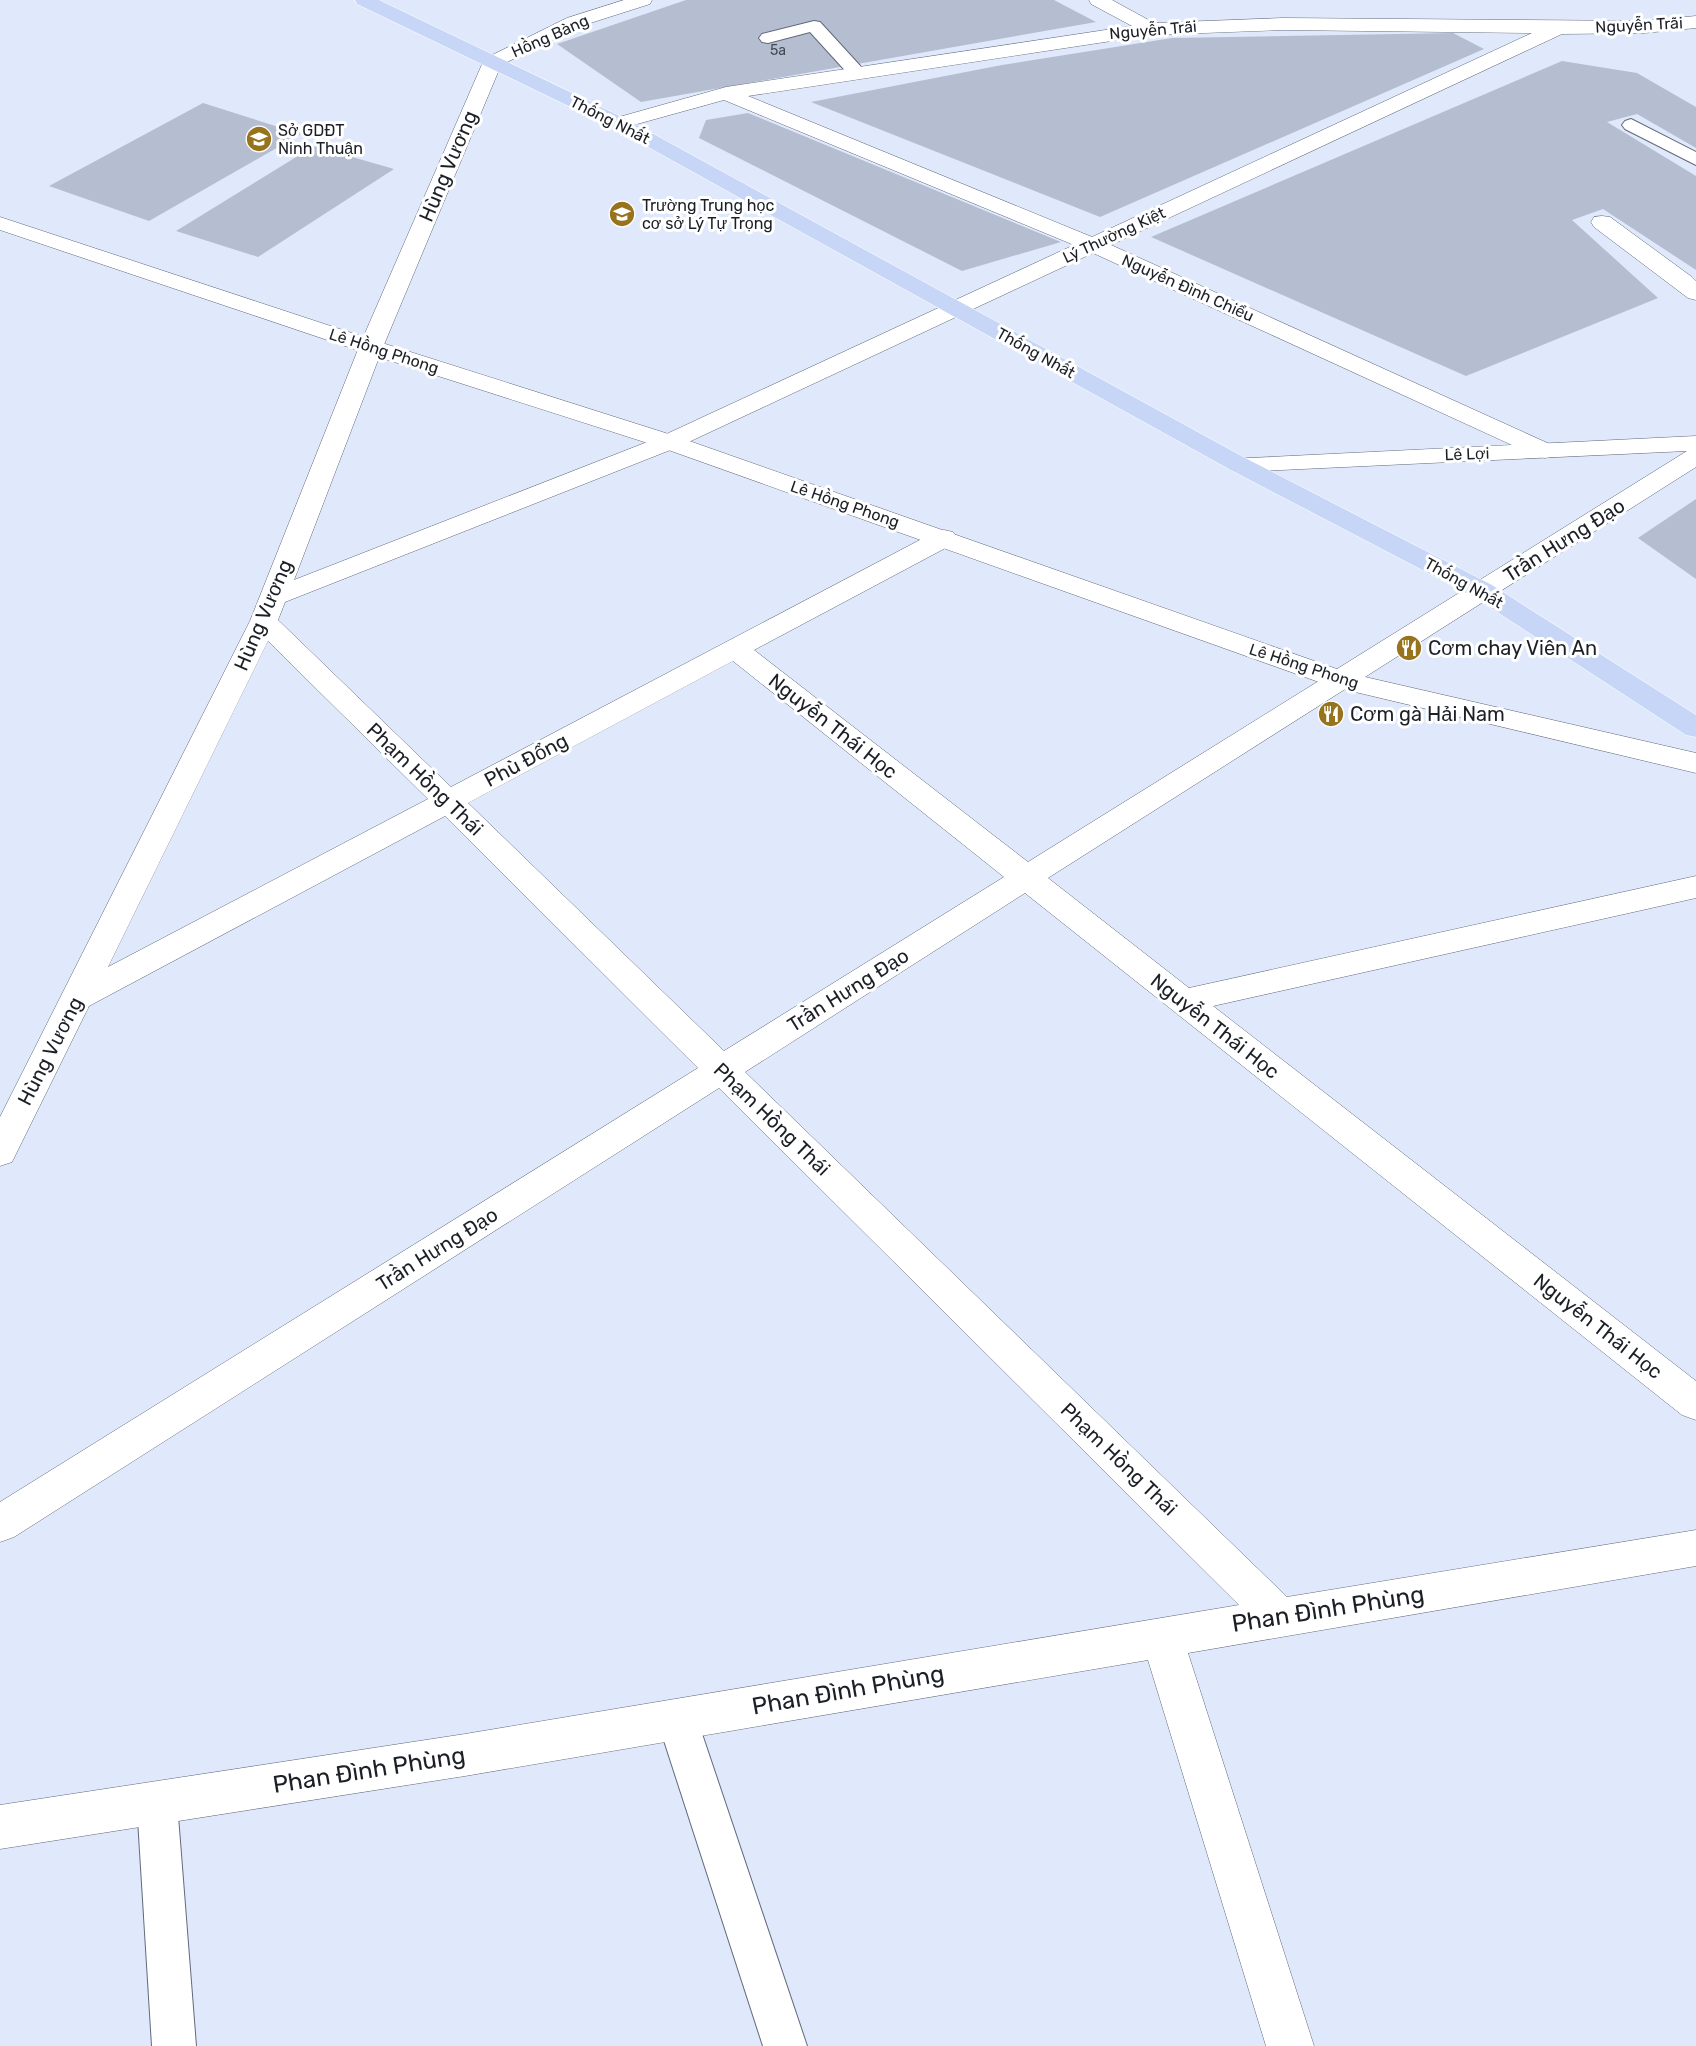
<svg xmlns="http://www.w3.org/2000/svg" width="1696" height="2046" font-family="Rubik,sans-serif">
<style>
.building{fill:#b5bed0}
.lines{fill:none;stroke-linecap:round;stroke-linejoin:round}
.service-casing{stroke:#61697a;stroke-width:2}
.minor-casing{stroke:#61697a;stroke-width:1}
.tertiary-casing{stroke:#61697a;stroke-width:1}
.primary-casing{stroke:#fff;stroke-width:1}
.service{fill:#fff;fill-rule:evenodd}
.minor{fill:#fff;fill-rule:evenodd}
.tertiary{fill:#fff;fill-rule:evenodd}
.primary{fill:#c7d6f6;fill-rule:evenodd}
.labels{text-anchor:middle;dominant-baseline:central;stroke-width:6;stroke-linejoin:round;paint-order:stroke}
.far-number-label{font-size:14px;fill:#424850}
.far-street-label{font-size:16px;fill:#1c2026;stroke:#fff}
.far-poi-label{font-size:16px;fill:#1c2026;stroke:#fff;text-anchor:start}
.street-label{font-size:20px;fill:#1c2026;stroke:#fff}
.poi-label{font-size:20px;fill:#1c2026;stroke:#fff;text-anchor:start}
.near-street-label{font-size:24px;fill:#1c2026;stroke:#fff}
</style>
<rect width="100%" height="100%" fill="#e0e9fc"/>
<!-- building -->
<g class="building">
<polygon points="686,0 1054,0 1096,22 641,102 557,44"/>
<polygon points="1453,33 1484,49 1100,217 811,102 1002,65 1172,38"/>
<polygon points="1562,61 1637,73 1696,107 1696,148 1637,114 1607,122 1696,176 1696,270 1603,209 1572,220 1658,298 1466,376 1151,237"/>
<polygon points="203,103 301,134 149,221 49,186"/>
<polygon points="748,113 1061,242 962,271 699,138 706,120"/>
<polygon points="314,146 394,169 258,257 176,231"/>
<polygon points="1696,499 1696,579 1638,538"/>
</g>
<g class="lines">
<!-- service casing -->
<g class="service-casing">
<g id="service">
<polygon points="814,21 820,22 863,69 866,73 863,77 851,77 810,32 768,43 762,42 759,38 762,34"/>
<polygon points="1631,119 1696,152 1696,165 1625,129 1622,125 1625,121"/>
<polygon points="677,1700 691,1706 697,1719 807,2046 763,2046 657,1719 663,1706"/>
<polygon points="157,1783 171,1789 177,1803 196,2046 152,2046 137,1803 143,1789"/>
</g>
</g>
<!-- minor casing -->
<g class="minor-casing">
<g id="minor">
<path d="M624 0H652L650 4 581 26 501 65 383 347 294 580 660 437 1074 245 724 100 619 129 612 127 609 123 612 119 726 87 1132 26 1091 4 1089 0H1112L1154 23 1283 18 1644 21 1696 16V28L1644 33 1562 34 1111 245 1554 446 1557 451 1554 456 1545 458 1536 456 1093 253 678 447 285 602 278 620 451 787 935 532 944 530 953 532 957 538 953 544 754 650 1028 862 1330 674 1340 671 1350 674 1354 680 1350 686 1048 878 1189 988 1696 876V898L1213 1006 1696 1381V1420L1682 1415 1025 893 745 1072 1287 1597 1696 1530V1566L1188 1653 1314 2046H1266L1148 1660 465 1776 0 1849V1805L465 1734 1239 1605 719 1088 14 1537 0 1542V1502L698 1068 445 816 89 1006 12 1162 0 1166V1117L250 621 359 347 483 62 486 58 567 18ZM1283 30 1532 33 1092 237 748 96 1151 35ZM268 641 428 799 108 967ZM733 661 1004 877 724 1051 468 803Z"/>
<polygon points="1602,216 1610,217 1692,277 1696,281 1696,300 1688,298 1594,227 1591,222 1594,217"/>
</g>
</g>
<!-- tertiary casing -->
<g class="tertiary-casing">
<polygon id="tertiary" points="0,217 379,342 678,437 1337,669 1687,451 1238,472 1229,469 1225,464 1229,459 1696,436 1696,467 1365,677 1696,753 1696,773 1330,686 660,447 363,352 0,230"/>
</g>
<!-- primary casing -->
<g class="primary-casing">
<polygon id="primary" points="355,0 379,0 626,119 1247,459 1492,585 1696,715 1696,737 1686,735 1474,597 1229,469 612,127 357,4"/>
</g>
<!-- service -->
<use href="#service" class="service"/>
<!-- minor -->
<use href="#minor" class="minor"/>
<!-- tertiary -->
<use href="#tertiary" class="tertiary"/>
<!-- primary -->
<use href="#primary" class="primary"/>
</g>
<!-- icons -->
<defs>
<g id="school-disc" transform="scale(1.35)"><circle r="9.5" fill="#96731c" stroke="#fff"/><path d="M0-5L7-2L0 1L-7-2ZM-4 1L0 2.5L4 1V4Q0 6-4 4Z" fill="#fff"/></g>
<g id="restaurant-disc" transform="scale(1.35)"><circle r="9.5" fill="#96731c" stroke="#fff"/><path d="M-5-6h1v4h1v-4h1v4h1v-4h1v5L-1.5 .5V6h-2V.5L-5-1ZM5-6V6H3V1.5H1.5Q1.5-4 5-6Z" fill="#fff"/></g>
</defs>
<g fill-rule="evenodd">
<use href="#school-disc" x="259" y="139"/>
<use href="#school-disc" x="622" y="214"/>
<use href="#restaurant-disc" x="1409" y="648"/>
<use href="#restaurant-disc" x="1331" y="714"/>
</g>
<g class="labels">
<!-- far-number labels -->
<g class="far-number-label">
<text x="778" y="50">5a</text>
</g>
<!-- far-street labels -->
<g class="far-street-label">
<text transform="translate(1639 25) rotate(-3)">Nguyễn Trãi</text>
<text transform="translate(1153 30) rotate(-5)">Nguyễn Trãi</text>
<text transform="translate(550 36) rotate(-24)">Hồng Bàng</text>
<text transform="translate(610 120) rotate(27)">Thống Nhất</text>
<text transform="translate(1114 235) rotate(-25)">Lý Thường Kiệt</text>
<text transform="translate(1188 288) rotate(24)">Nguyễn Đình Chiểu</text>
<text transform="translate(384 351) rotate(18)">Lê Hồng Phong</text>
<text transform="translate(1036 353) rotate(29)">Thống Nhất</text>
<text transform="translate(1467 454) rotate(-2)">Lê Lợi</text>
<text transform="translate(845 504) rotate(19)">Lê Hồng Phong</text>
<text transform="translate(1464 583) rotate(29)">Thống Nhất</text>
<text transform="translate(1304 666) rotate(18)">Lê Hồng Phong</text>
</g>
<!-- far-poi labels -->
<g class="far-poi-label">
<text x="278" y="130">Sở GDĐT<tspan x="278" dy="18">Ninh Thuận</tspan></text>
<text x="642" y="205">Trường Trung học<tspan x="642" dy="18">cơ sở Lý Tự Trọng</tspan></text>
</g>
<!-- street labels -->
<g class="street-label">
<text transform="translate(448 166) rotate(-67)">Hùng Vương</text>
<text transform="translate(1564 540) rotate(-32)">Trần Hưng Đạo</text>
<text transform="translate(263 615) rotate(-67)">Hùng Vương</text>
<text transform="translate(833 726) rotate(38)">Nguyễn Thái Học</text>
<text transform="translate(526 760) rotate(-28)">Phù Đổng</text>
<text transform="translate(425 779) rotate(44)">Phạm Hồng Thái</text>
<text transform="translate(848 990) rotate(-32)">Trần Hưng Đạo</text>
<text transform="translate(1215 1026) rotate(38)">Nguyễn Thái Học</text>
<text transform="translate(50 1051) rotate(-63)">Hùng Vương</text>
<text transform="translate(772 1119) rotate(44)">Phạm Hồng Thái</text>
<text transform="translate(437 1249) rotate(-32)">Trần Hưng Đạo</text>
<text transform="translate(1598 1326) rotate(38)">Nguyễn Thái Học</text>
<text transform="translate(1119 1459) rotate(44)">Phạm Hồng Thái</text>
</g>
<!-- poi labels -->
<g class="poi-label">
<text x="1428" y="648">Cơm chay Viên An</text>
<text x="1350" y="714">Cơm gà Hải Nam</text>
</g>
<!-- near-street labels -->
<g class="near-street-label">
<text transform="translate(1328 1609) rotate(-9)">Phan Đình Phùng</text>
<text transform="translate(848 1690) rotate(-10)">Phan Đình Phùng</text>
<text transform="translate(369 1770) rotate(-9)">Phan Đình Phùng</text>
</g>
</g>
</svg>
